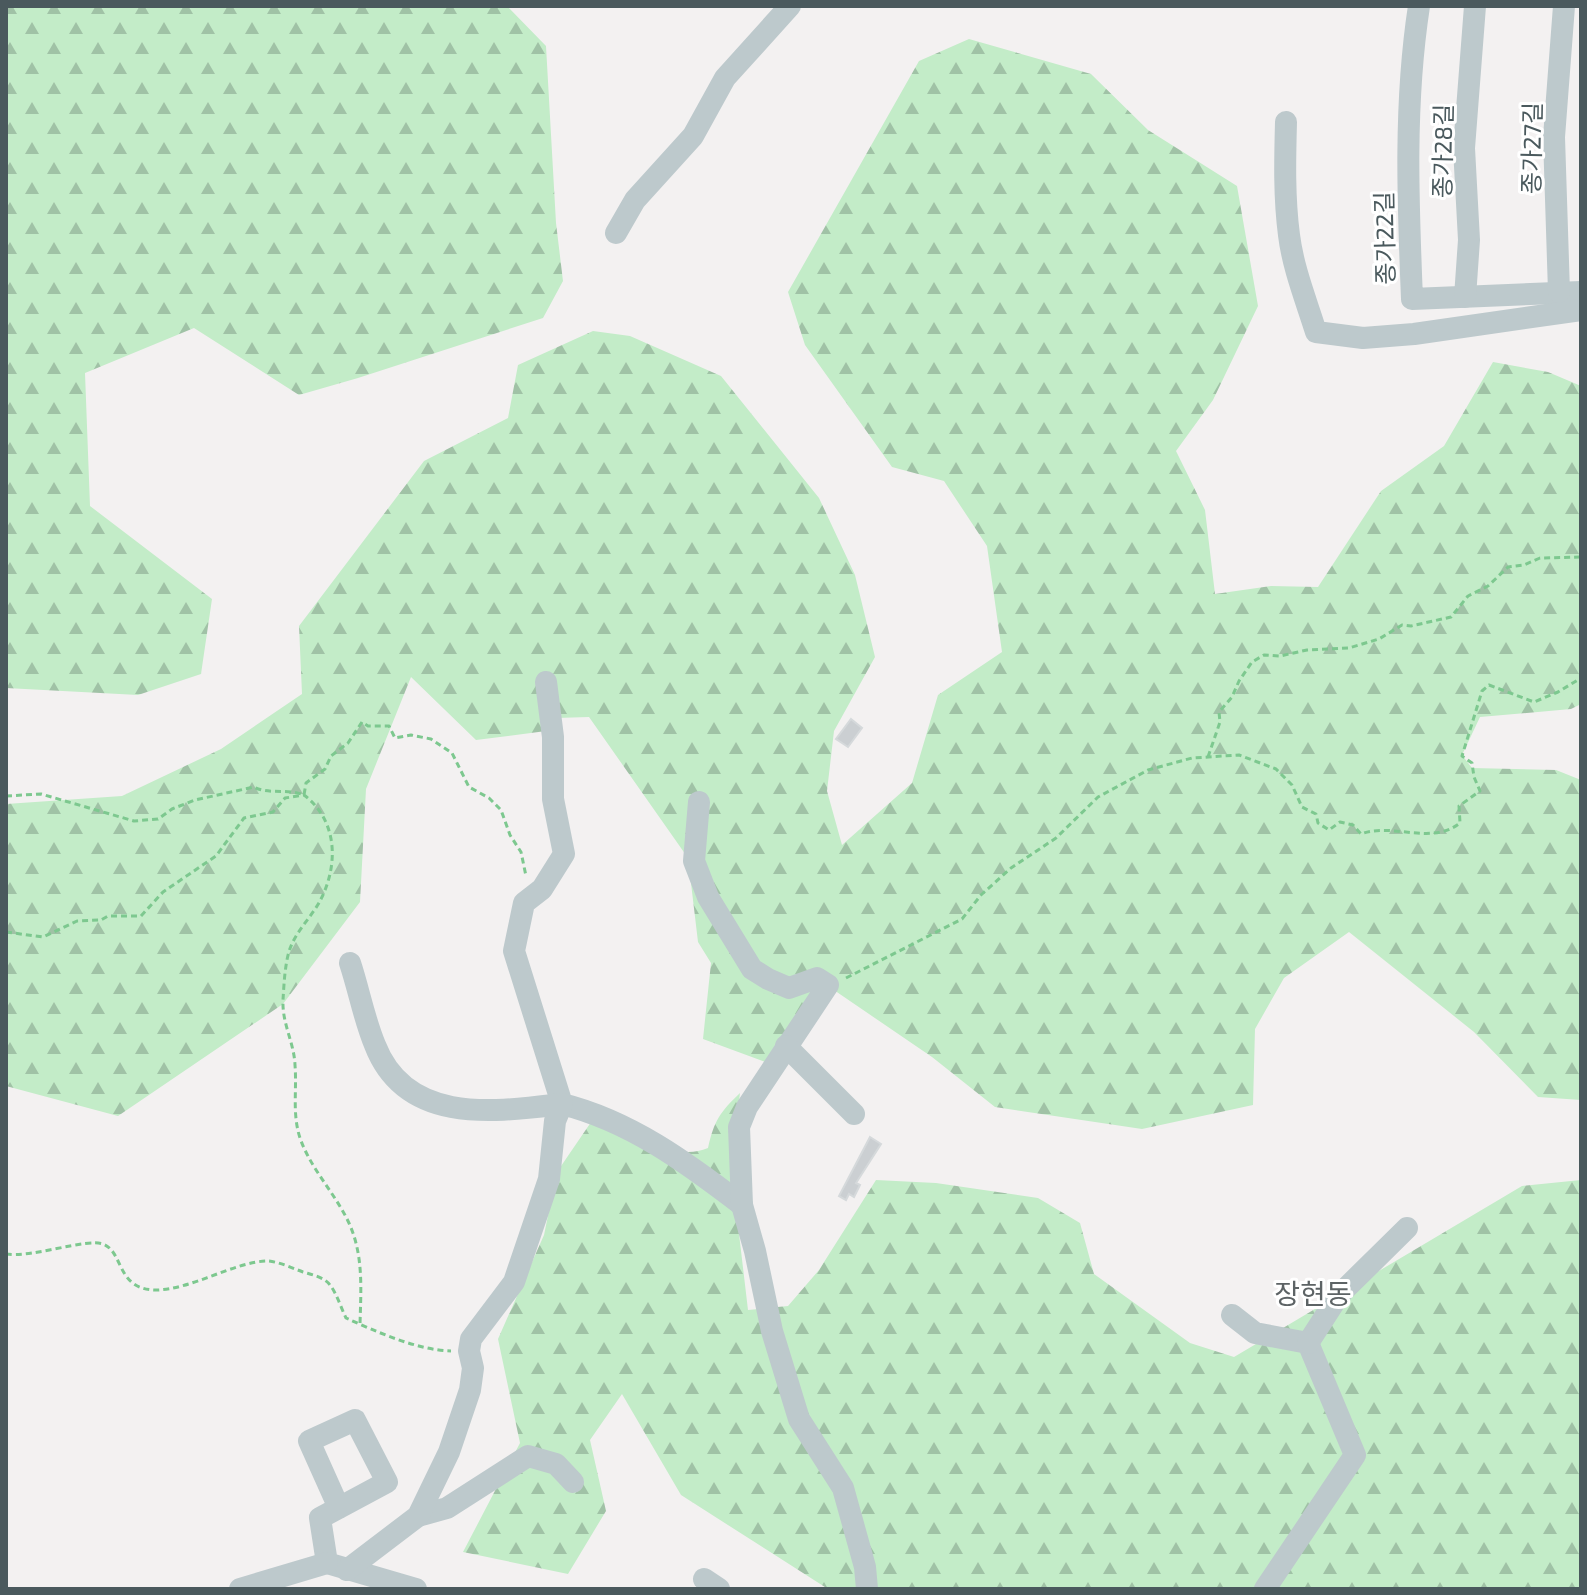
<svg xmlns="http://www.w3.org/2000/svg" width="1587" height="1595" font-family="'Exo 2','Noto Sans KR',sans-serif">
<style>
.forest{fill:url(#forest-firs)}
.building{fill:#cbcfd2;stroke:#d5d9db;stroke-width:2}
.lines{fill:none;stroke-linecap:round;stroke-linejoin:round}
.path{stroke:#7dc88f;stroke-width:3;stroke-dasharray:6 4;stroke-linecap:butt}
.minor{stroke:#bdc9cc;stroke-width:22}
.labels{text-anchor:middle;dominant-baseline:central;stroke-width:6;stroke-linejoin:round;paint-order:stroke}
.street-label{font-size:24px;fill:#4a595d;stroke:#fff}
.quarter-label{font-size:28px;fill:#5d6365;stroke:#fff}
</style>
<defs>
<pattern id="forest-firs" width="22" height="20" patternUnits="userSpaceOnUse" patternTransform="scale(2)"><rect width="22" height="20" fill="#c3ecc8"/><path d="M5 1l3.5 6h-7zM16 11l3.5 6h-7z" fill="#a0c2a6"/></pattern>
</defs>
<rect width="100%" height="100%" fill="#f3f1f1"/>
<!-- forest -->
<g class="forest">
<polygon points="6,6 507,6 546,46 556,223 563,281 543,318 358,378 299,395 194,328 85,373 90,506 212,599 201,674 138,695 6,688"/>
<polygon points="969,39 1091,74 1148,130 1237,186 1258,306 1213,400 1176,451 1205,510 1215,594 1271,586 1318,587 1381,491 1444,446 1493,362 1548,372 1581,386 1581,704 1571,709 1480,717 1462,755 1472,768 1556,770 1581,780 1581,1100 1538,1097 1474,1032 1349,932 1284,978 1255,1029 1253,1105 1142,1129 995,1107 932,1057 828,986 776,1066 703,1039 711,963 698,942 688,858 589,717 556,718 546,731 476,740 411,677 366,789 360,902 283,1004 118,1116 6,1086 6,804 122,796 221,749 302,694 299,626 424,461 508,418 518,365 593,331 630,336 721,376 819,498 855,575 875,657 834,731 827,791 842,845 912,783 938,695 1002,652 987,546 944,481 892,467 805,345 788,292 919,61"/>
<path d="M740 1093 731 1166 748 1310 788 1306 819 1270 876 1180 936 1183 1038 1198 1080 1223 1094 1274 1190 1343 1234 1357 1522 1186 1581 1180V1589H828L681 1495 622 1394 590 1440 606 1511 568 1574 463 1552 520 1443 498 1339 544 1235 557 1172 602 1106C632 1127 669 1164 708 1148 714 1121 720 1112 740 1093Z"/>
</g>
<!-- building -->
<g class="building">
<polygon points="851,719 862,728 848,747 836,739"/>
<polygon points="870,1137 881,1144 856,1183 860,1185 854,1197 849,1194 846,1200 839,1196"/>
</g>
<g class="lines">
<!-- path -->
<g class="path">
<polyline points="1208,757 1220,722 1219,712 1232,697 1239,681 1252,662 1264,655 1280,656 1307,650 1349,648 1379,639 1402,625 1411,626 1451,617 1468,596 1488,586 1508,567 1524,565 1540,558 1581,557"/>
<path d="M6 796 41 794 134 821 158 819 172 809 195 800 254 787C269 795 286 788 304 795L306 783 325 769 331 756 348 743 362 722 368 726H389L395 738 411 735 431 739 452 753 469 787 489 798 501 810 510 835 521 852 526 876"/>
<path d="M6 932 43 937 77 921 101 920 108 916H141L163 892 216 856 244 818 273 812 285 798 304 795C337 820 339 863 321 899 313 915 298 929 291 946 285 960 284 984 283 1000 282 1024 294 1042 295 1065 297 1091 292 1113 300 1138 310 1167 332 1190 346 1217 364 1251 361 1287 360 1324"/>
<path d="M846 978 962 919 981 895 1011 868 1056 838 1098 797 1148 770 1192 758 1239 755 1276 769 1292 785 1302 807 1316 814 1318 823 1329 830 1340 822 1353 825 1361 834C1393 822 1431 846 1460 823L1459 806 1480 791 1474 777 1472 763 1462 756 1482 691 1489 685 1534 702 1558 692 1581 678"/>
<path d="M6 1254C32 1258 87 1238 103 1244 124 1252 116 1289 155 1290 192 1290 235 1261 268 1261 280 1262 292 1268 303 1272 313 1275 324 1277 330 1285 337 1294 341 1308 346 1318 377 1332 417 1350 451 1351"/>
</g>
<!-- minor -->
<g class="minor">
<path d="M1419 6C1404 103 1408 202 1412 299L1581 292"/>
<path d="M1286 122C1285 159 1284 197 1289 235 1293 268 1306 300 1316 332L1363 338 1414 334 1581 310"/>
<polyline points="616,233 635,200 693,136 725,78 790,6"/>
<polyline points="1559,292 1554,137 1564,6"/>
<polyline points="1465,297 1469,240 1464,148 1475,6"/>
<path d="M546 682 553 737V799L564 854 542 889 524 903 514 951 562 1104C630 1121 686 1162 742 1205"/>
<polyline points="699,802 694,861 708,897 752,969 768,979 789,988 817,978 828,985 747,1107 739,1127 742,1205 755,1251 772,1331 799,1419 843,1488 865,1567 867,1589"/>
<polyline points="786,1046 854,1114"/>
<polyline points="1232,1315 1255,1333 1308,1343 1355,1455 1265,1589"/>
<polyline points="1308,1343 1339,1295 1407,1228"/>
<polyline points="339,1508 309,1441 355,1420 387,1482 320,1518 327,1563 416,1589"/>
<polyline points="418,1516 447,1508 528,1456 556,1464 573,1482"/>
<path d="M347 1570 418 1516 449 1452 470 1390 473 1368 469 1351 471 1339 514 1282 549 1179 555 1121 562 1104C494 1112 406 1125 375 1045 364 1019 359 990 350 963"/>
<polyline points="704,1579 719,1589"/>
<polyline points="240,1589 327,1563"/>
</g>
</g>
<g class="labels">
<!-- street labels -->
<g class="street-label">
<text transform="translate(1531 148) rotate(-89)">종가27길</text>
<text transform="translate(1442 151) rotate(-89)">종가28길</text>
<text transform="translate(1384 238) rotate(-91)">종가22길</text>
</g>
<!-- quarter labels -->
<g class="quarter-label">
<text x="1313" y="1293">장현동</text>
</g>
</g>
<!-- border -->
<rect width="1587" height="1595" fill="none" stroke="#4a595d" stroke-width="16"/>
</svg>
